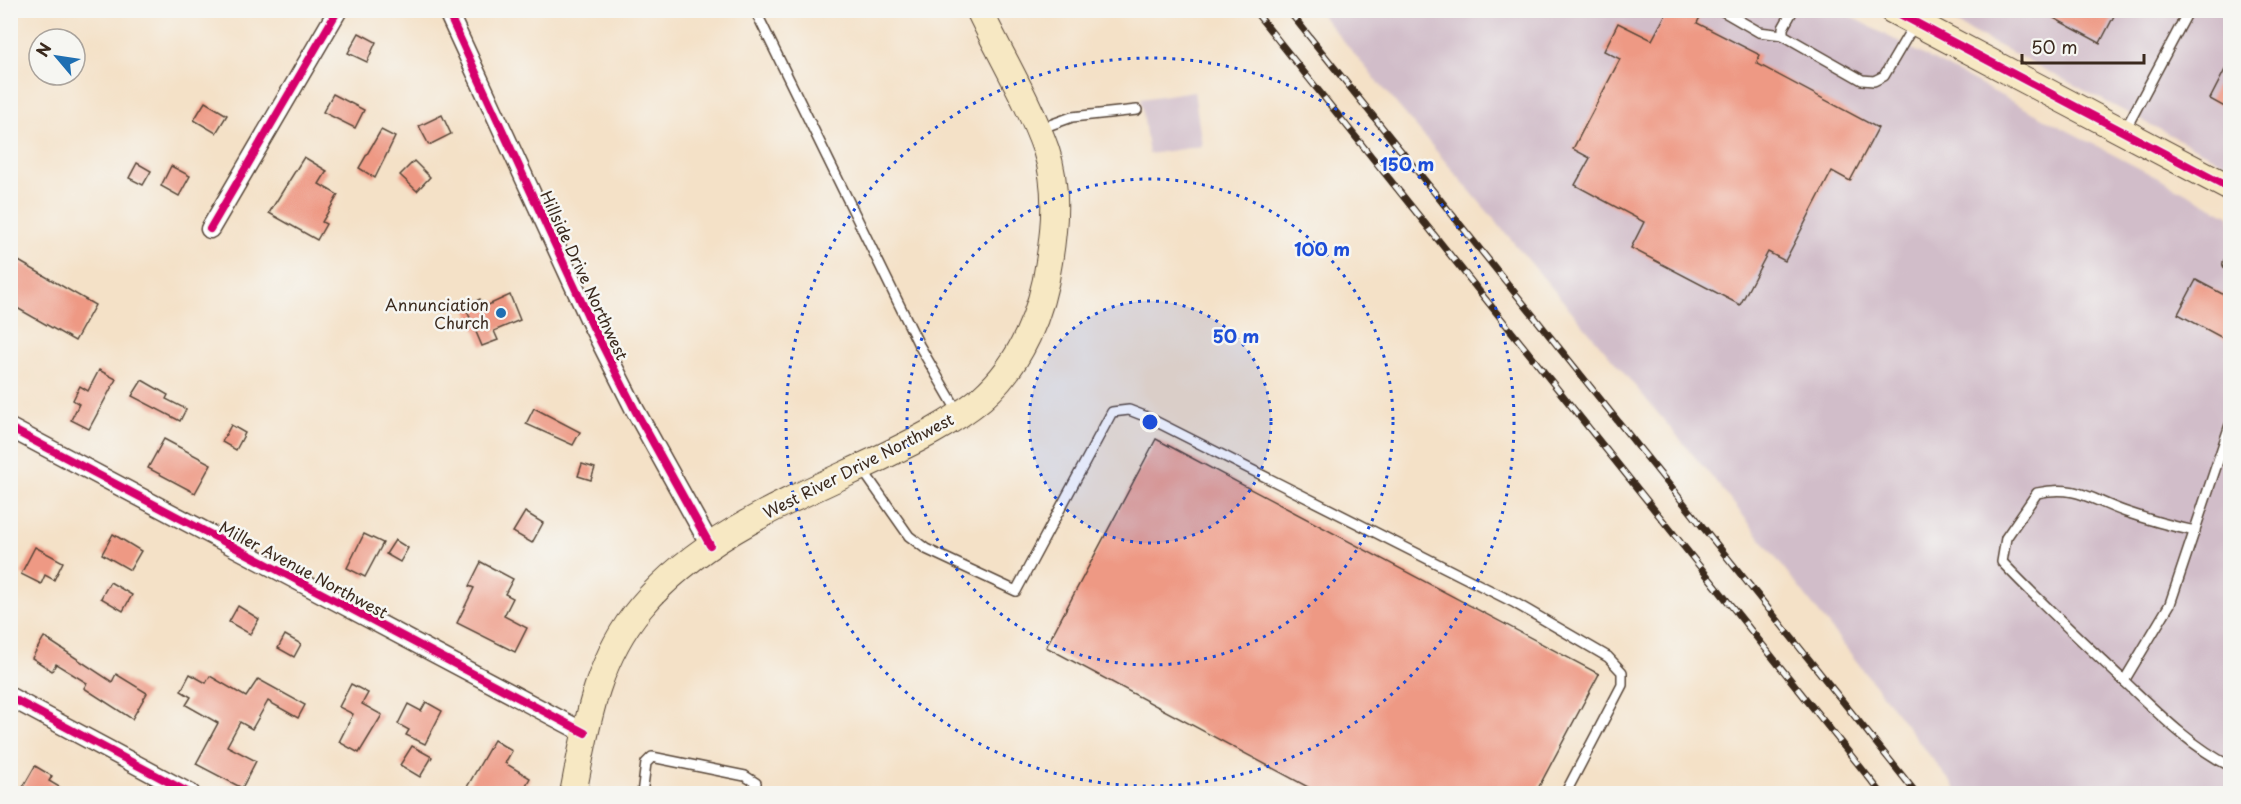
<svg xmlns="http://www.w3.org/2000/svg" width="2241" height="804" font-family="'Playpen Sans',sans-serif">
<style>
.industrial{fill:#d1bdc9}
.building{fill:#ee9984}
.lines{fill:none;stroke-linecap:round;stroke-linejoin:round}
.lane-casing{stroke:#574537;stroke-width:12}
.street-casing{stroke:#574537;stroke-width:21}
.secondary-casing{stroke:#574537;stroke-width:28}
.lane{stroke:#fff;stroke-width:9}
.street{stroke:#fff;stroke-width:18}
.secondary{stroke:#f7e8c3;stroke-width:26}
.rail-casing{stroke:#3b2a1e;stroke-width:7}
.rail{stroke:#f6f6f2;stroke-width:4.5;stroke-dasharray:14;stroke-linecap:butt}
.cycleway-casing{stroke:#f6f6f2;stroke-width:11}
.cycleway{stroke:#d6006c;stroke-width:8}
.ring{fill:none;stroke:#1d4ed8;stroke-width:3;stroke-dasharray:3 6}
.poi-dot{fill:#1f6fb2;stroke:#f6f6f2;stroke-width:2}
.labels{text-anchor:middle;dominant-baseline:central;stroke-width:5;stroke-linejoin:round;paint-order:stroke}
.street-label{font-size:16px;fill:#3b2a1e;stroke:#f6f6f2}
.poi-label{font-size:16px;fill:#3b2a1e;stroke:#f6f6f2;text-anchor:end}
.centre{fill:#1d4ed8;stroke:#f6f6f2;stroke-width:3}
.ring-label{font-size:18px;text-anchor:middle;font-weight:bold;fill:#1d4ed8;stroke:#f6f6f2;stroke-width:5;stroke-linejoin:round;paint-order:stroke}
</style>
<rect width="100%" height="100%" fill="#f6f6f2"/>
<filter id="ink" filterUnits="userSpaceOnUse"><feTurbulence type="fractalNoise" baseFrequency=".0167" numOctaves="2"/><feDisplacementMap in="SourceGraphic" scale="12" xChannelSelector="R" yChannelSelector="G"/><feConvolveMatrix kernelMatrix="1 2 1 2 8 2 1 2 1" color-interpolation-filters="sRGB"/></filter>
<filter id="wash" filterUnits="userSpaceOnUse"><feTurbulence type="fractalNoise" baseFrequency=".008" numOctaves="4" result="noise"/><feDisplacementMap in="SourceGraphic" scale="24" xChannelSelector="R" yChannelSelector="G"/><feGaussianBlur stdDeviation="1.35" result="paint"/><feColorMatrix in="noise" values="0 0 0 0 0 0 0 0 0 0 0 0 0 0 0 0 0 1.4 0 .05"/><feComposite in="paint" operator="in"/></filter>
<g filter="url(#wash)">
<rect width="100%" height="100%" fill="#f4e1c7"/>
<!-- industrial -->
<g class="industrial">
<polygon points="1318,11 1840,11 2230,216 2230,793 1959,793 1727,495"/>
<polygon points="1932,11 2230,11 2230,166"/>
<polygon points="1194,91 1202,146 1149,154 1141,99"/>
</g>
<g id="blocks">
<!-- building -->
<g class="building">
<polygon points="1668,10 1687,10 1700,17 1697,23 1760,55 1756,63 1878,128 1850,181 1832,171 1785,261 1768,252 1740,305 1631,248 1644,222 1575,185 1590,158 1573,149 1620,59 1604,51 1618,23 1652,40"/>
<polygon points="2039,10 2117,10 2100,43"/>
<polygon points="359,33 376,42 367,62 348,53"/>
<polygon points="2230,60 2230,110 2210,99"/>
<polygon points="333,94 364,110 355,128 323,112"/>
<polygon points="205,102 227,115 216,133 194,120"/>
<polygon points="442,115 451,134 429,145 419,126"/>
<polygon points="381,130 395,137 375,178 359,168"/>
<polygon points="304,157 327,171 319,184 338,195 322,222 326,224 317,240 269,213"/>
<polygon points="414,161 430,177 417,191 400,175"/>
<polygon points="137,163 151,171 143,185 129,178"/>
<polygon points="171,166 190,176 179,196 161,186"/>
<polygon points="10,256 95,305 75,341 10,304"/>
<polygon points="2196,280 2230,298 2230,342 2178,314"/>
<polygon points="510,295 520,320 494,331 498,340 482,346 465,306 480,299 484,307"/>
<polygon points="99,370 116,379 89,429 71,420 79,404 73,400 80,386 88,391"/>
<polygon points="142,380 168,395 166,399 186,409 180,421 132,396"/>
<polygon points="534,408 580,432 573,445 526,424"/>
<polygon points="231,425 245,433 236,450 222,442"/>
<polygon points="164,439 211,464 195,493 148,468"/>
<polygon points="1156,439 1599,674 1535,794 1321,794 1046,647"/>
<polygon points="582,464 595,468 591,480 578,476"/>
<polygon points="525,512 543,523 532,543 513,532"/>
<polygon points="113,534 141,551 130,570 102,554"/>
<polygon points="364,534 383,543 365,577 347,568"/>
<polygon points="395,540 408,548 400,562 386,554"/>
<polygon points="35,547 63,562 54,580 45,575 41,584 21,574"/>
<polygon points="481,562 513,579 505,594 513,598 504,616 527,628 515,652 457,623 474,588 469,586"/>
<polygon points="110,582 132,595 123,611 101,598"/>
<polygon points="238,606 259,619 250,634 229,622"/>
<polygon points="285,635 301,644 294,657 278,648"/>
<polygon points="44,637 112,682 116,674 147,693 132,719 84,688 87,683 56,664 52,671 32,658"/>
<polygon points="190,674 206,683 210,676 246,697 258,679 305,705 298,718 268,701 252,729 240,722 227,746 256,761 242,788 196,764 218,723 186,705 191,697 181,691"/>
<polygon points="351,684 368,693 362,704 382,715 359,753 339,742 353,714 339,707"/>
<polygon points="426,702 442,711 425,744 406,735 409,730 398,724 408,704 421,711"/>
<polygon points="494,740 512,751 505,763 530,778 521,794 463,794"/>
<polygon points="412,746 432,757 420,777 400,765"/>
<polygon points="35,766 52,776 49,781 71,794 19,794"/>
</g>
</g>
</g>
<g filter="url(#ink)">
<use href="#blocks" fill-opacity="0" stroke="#574537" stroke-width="1.5"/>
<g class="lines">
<!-- lane casing -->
<g class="lane-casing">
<g id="lane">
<polyline points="755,10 919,345 958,412"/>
<polyline points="1721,10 1759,32 1783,35"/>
<polyline points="1793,10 1783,28 1783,35 1862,80 1874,81 1884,76 1914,25"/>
<polyline points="1039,129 1072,117 1137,110"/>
<polyline points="2125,130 2189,10"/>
<polyline points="2228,264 2230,265"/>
<polyline points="862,469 909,536 926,549 1016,591 1112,412 1129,410 1147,417 1515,603 1608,657 1622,672 1622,685 1565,794"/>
<path d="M2195 531C2171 526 2149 520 2126 512 2091 500 2077 484 2037 493L2006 538 2002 562C2041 603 2082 641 2123 680 2157 712 2189 745 2230 766"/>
<polyline points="2124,681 2170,604 2230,425"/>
<polyline points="642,794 646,763 652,757 745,776 756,783 753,794"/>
</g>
</g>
<!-- street casing -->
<g class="street-casing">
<g id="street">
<polyline points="447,10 593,327 635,410 710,545"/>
<polyline points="210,229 338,10"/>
<polyline points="10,428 585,733"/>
<polyline points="10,697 191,794"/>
</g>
</g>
<!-- secondary casing -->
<g class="secondary-casing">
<g id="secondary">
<polyline points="1892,10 2230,188"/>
<path d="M573 794C586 727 596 660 641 607 702 534 796 498 880 458 915 441 952 423 982 398 1021 364 1042 312 1049 262 1055 225 1058 186 1046 150 1029 102 1001 56 979 10"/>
</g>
</g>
<!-- lane -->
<use href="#lane" class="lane"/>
<!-- street -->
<use href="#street" class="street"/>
<!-- secondary -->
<use href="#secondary" class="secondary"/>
<!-- rail casing -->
<g class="rail-casing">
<g id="rail">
<polyline points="1254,10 1882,794"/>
<polyline points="1288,10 1917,794"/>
</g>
</g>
<!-- rail -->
<use href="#rail" class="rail"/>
<!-- cycleway casing -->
<g class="cycleway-casing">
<g id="cycleway">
<polyline points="447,10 593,327 635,410 710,545"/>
<polyline points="1892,10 2230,188"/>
<polyline points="210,229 338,10"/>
<polyline points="10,428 585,733"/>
<polyline points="10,697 191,794"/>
</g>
</g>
<!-- cycleway -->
<use href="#cycleway" class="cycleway"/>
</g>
</g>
<!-- distance rings -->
<circle cx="1150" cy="422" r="121" fill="#1d4ed8" fill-opacity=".12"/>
<g class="ring">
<circle cx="1150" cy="422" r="121"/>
<circle cx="1150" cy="422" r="243"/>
<circle cx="1150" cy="422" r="364"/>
</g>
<!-- markers -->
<circle class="poi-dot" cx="501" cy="313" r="6"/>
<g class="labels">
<!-- street labels -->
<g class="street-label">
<text transform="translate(585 275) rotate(65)">Hillside Drive Northwest</text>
<text transform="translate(858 465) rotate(-27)">West River Drive Northwest</text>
<text transform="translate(304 569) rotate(28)">Miller Avenue Northwest</text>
</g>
<!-- poi labels -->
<g class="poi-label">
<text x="489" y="304">Annunciation<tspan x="489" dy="18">Church</tspan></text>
</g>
</g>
<circle cx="1150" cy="422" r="9" class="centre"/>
<g class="ring-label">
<text x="1407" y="171">150 m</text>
<text x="1322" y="256">100 m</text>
<text x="1236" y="343">50 m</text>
</g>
<!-- margin -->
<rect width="2241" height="804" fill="none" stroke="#f6f6f2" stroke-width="36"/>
<!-- north arrow -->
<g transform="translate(57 57) rotate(299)"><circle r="28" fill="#f6f6f2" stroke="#aba49d" stroke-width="1.5"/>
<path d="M0-4.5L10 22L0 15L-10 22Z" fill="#1f6fb2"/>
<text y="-9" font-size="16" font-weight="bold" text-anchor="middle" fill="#3b2a1e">N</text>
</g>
<!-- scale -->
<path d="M2022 54v9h122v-9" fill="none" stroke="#3b2a1e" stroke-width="3"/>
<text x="2031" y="54" font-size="18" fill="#3b2a1e" stroke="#f6f6f2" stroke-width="4.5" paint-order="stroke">50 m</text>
</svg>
